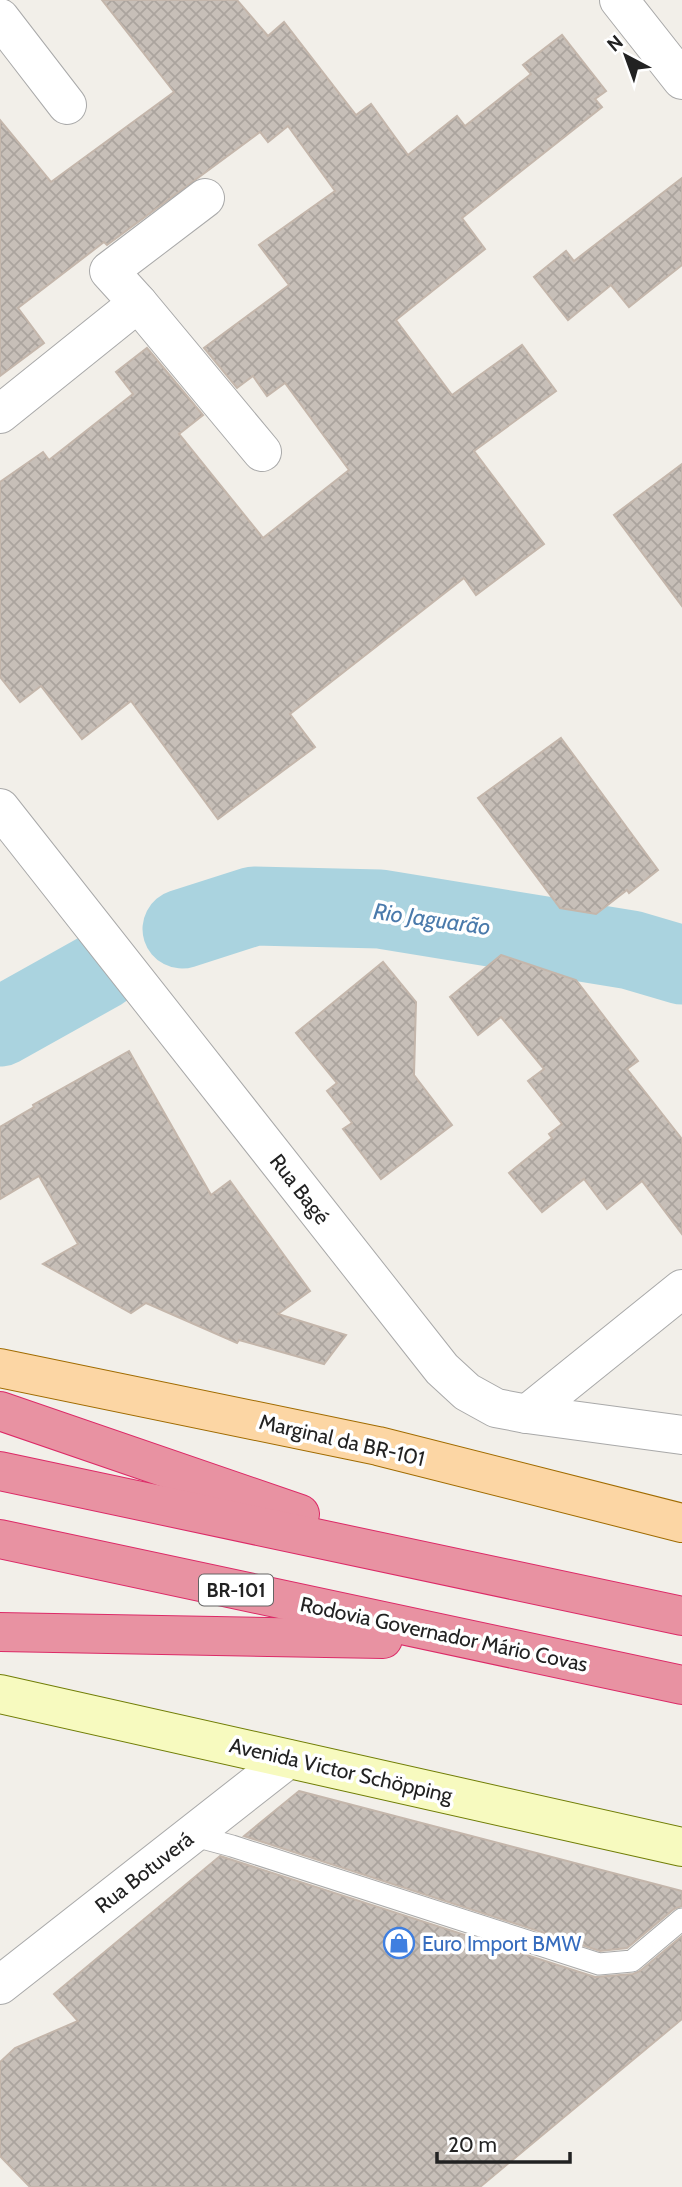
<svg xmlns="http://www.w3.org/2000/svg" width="682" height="2187" font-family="Cabin,sans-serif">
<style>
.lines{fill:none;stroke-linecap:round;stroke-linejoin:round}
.river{stroke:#aad3df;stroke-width:79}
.building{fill:url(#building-cross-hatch);stroke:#c4b6ab;stroke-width:2}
.service-casing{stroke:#a9a9a9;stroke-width:23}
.minor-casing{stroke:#a9a9a9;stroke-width:40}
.secondary-casing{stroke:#707d05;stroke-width:40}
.primary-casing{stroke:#a06b00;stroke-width:40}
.motorway-casing{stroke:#dc2a67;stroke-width:40}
.service{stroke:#fff;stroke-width:21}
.minor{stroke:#fff;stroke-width:38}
.secondary{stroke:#f7fabf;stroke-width:38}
.primary{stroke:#fcd6a4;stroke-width:38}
.motorway{stroke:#e892a2;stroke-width:38}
.labels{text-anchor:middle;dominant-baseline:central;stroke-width:7;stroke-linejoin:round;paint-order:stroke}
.shield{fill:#fff;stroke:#646464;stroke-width:2}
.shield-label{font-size:19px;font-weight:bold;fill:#222}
.street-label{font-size:21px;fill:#222;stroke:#fff}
.shop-label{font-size:21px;fill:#366cbe;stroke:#fff;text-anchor:start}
.water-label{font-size:23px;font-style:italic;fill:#4a7aab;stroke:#fff}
</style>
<defs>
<pattern id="building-cross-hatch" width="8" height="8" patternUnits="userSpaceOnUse" patternTransform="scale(1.75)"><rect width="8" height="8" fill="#c7bfb8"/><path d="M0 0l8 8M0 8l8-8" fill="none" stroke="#aba49e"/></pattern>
</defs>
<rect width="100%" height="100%" fill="#f2efe9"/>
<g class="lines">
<!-- river -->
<g class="river">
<polyline points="182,929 254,906 380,909 631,950 682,965"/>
<polyline points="0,1027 102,970"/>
</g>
</g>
<!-- building -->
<g class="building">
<polygon points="102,0 237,0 268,36 284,22 356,115 371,104 408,155 457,116 465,126 531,74 523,65 562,35 606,91 595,99 602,107 462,218 485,249 396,320 452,395 522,345 556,391 474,451 544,544 476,595 464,578 290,714 315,747 218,819 131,701 82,739 41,686 20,702 0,677 0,482 43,452 49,460 133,394 116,372 147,348 203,415 179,434 263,538 349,470 285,383 267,396 253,376 237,388 204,348 289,285 259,245 335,191 288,126 268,142 260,132 107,245 104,242 18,308 44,343 0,376 0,120 51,182 174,92"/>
<polygon points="682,178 682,265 629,307 611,285 568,320 534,277 566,251 574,261"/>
<polygon points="682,464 682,606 614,515"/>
<polygon points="561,738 658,870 629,893 627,890 596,914 560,908 478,798"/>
<polygon points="501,955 576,980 638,1061 627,1069 682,1139 682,1234 642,1181 607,1209 584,1179 542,1212 509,1173 552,1138 549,1134 562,1124 528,1081 544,1069 501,1017 478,1035 450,997"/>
<polygon points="383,962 416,1002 414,1075 452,1125 381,1179 343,1129 352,1123 327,1091 337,1083 296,1033"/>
<polygon points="129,1051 211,1195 230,1181 310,1291 278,1314 346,1335 324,1364 239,1340 237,1343 146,1303 131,1313 43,1264 78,1244 39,1176 0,1199 0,1127 34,1107 33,1105"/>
<polygon points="299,1791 682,1891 682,1906 674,1909 627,1948 600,1951 244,1836"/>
<polygon points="220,1856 595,1977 633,1974 640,1971 682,1936 682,2019 480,2187 30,2187 0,2156 0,2062 15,2048 78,2021 54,1994"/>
</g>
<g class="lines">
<!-- service casing -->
<g class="service-casing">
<polyline id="service" points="191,1835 232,1846 599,1964 632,1961 682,1919"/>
</g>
<!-- minor casing -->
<g class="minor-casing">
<g id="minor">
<polyline points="619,0 682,80"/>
<polyline points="0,18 67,105"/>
<polyline points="138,303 262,452"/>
<polyline points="0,414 138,303 109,271 205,198"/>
<polyline points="0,808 442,1369 467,1392 496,1408 527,1414 682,1435"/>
<polyline points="527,1414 682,1289"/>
<polyline points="0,1985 288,1759"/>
</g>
</g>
<!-- secondary casing -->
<g class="secondary-casing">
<polyline id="secondary" points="0,1694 682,1847"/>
</g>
<!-- primary casing -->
<g class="primary-casing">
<polyline id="primary" points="0,1368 378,1446 682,1523"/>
</g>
<!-- motorway casing -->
<g class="motorway-casing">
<g id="motorway">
<polyline points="0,1411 300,1514"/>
<polyline points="0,1471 682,1616"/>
<polyline points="0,1539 682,1685"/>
<polyline points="0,1632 383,1639"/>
</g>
</g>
<!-- service -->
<use href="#service" class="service"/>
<!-- minor -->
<use href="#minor" class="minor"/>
<!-- secondary -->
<use href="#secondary" class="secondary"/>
<!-- primary -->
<use href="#primary" class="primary"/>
<!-- motorway -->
<use href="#motorway" class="motorway"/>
</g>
<!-- icons -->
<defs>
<g id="shop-ring" transform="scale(1.575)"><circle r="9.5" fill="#fff" stroke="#3f7fe0" stroke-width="1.5"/><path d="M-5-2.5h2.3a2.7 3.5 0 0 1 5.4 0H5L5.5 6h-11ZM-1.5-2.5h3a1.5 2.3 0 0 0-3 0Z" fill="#3f7fe0"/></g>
</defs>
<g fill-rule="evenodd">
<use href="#shop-ring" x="399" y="1943"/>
</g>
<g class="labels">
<!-- shield labels -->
<rect class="shield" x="199" y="1574.5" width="74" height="31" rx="5"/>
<g class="shield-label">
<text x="236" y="1590">BR-101</text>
</g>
<!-- street labels -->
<g class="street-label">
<text transform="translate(300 1189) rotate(52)">Rua Bagé</text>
<text transform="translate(342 1440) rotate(13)">Marginal da BR-101</text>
<text transform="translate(444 1634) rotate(12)">Rodovia Governador Mário Covas</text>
<text transform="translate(341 1770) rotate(13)">Avenida Victor Schöpping</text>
<text transform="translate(144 1872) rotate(-38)">Rua Botuverá</text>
</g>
<!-- shop labels -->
<g class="shop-label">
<text x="422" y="1943">Euro Import BMW</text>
</g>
<!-- water labels -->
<g class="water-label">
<text transform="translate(432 919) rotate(8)">Rio Jaguarão</text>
</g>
</g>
<!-- north arrow -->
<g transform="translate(626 56) rotate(319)" stroke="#ffffff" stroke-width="5" paint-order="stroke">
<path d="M0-5L12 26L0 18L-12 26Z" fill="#222222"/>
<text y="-10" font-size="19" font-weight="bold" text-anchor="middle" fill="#222222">N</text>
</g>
<!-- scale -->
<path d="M437 2152v10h133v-10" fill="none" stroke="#222222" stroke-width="3.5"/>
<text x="448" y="2152" font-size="21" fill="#222222" stroke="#ffffff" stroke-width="5" paint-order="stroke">20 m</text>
</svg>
